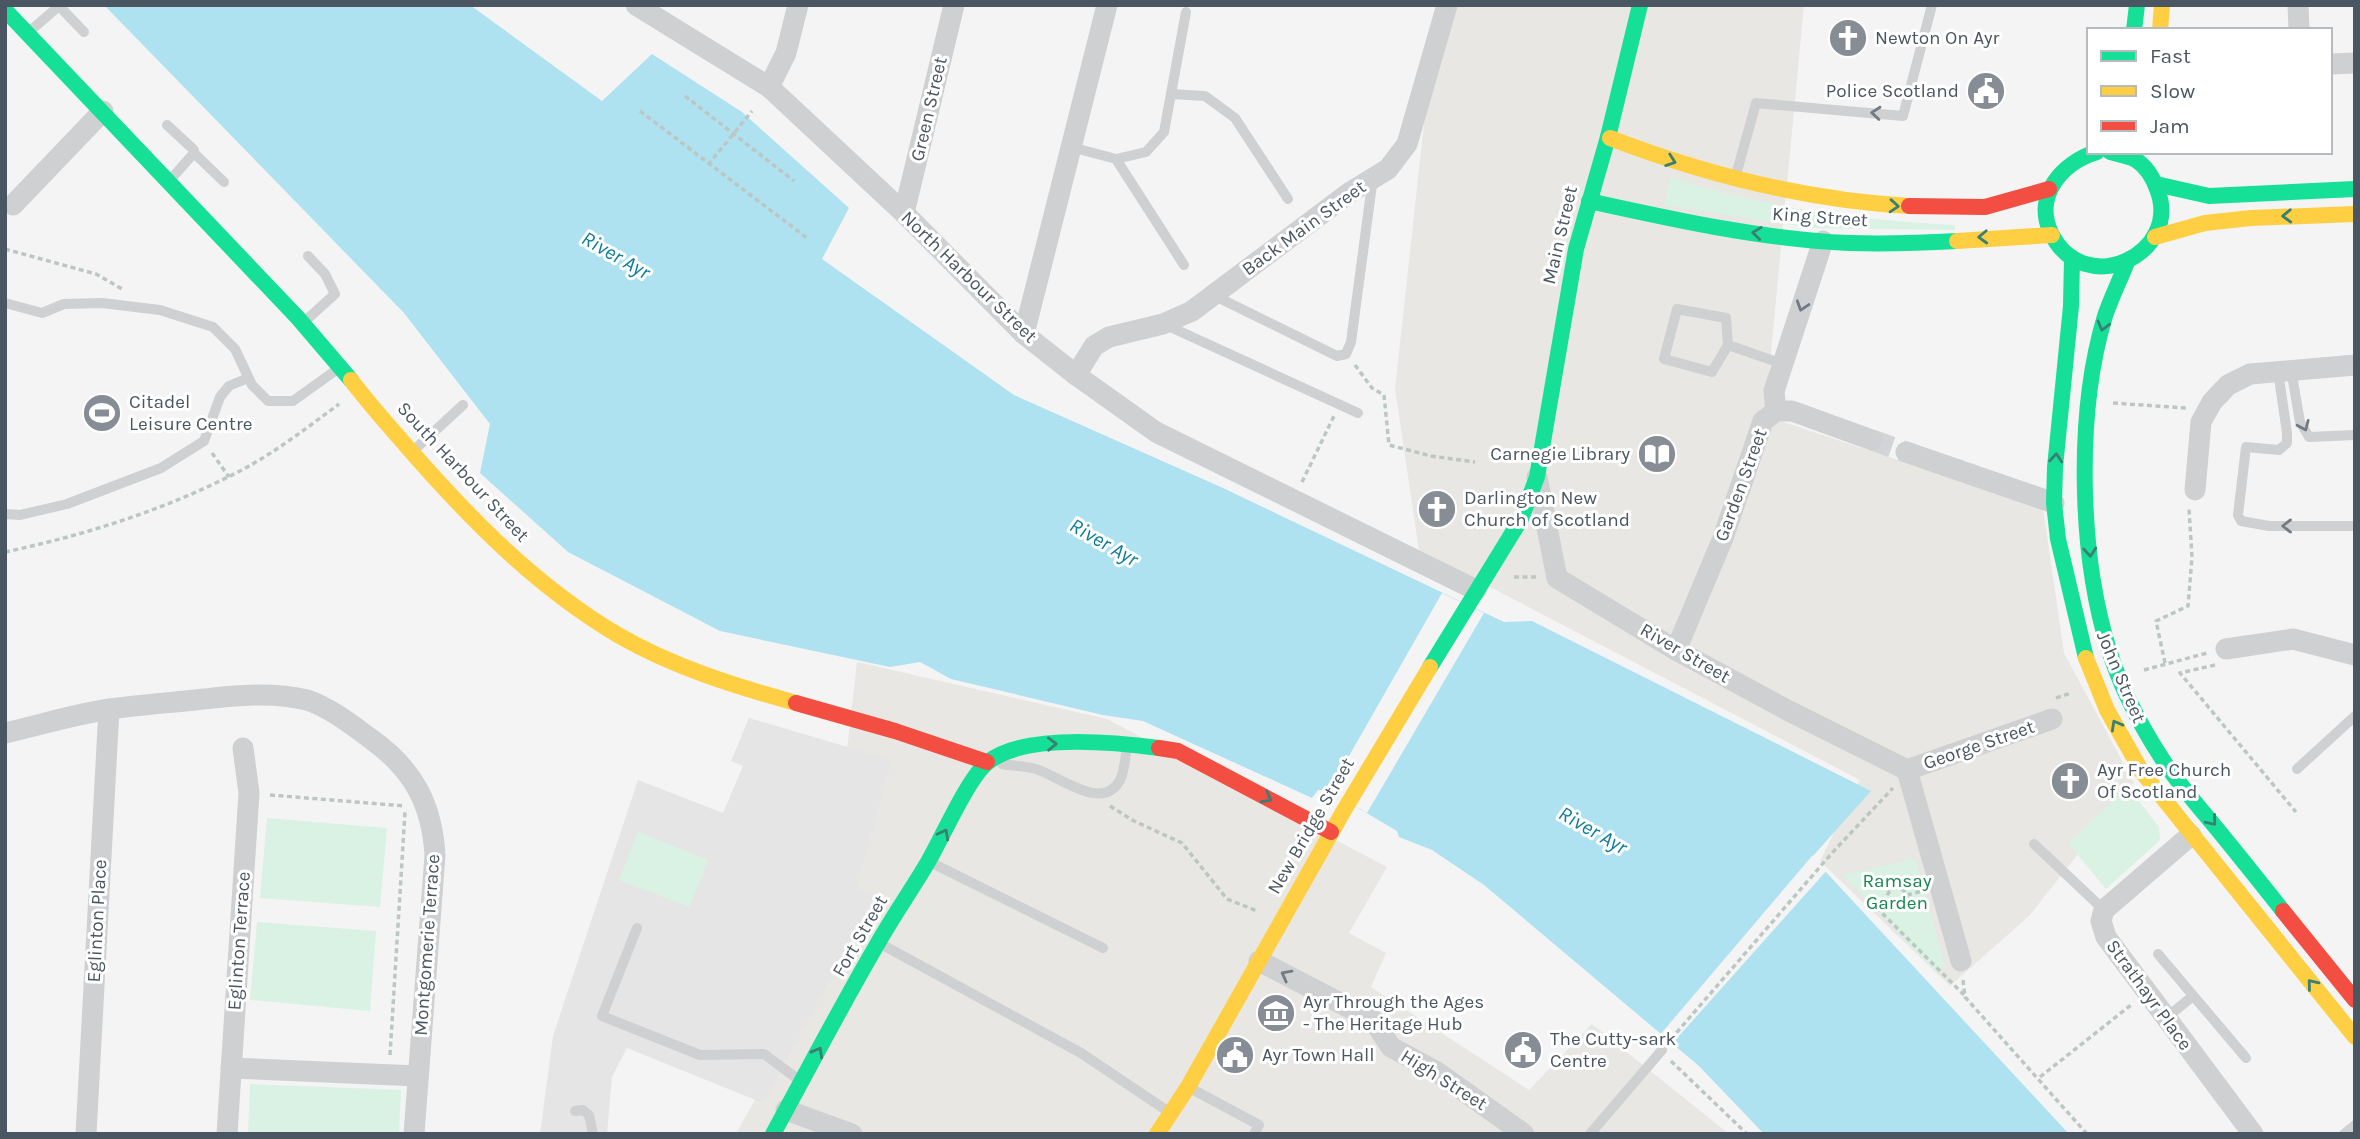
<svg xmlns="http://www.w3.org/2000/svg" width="2360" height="1139" font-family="Karla,sans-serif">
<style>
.commercial{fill:#e8e7e3}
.education{fill:#e6e5e6}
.green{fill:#d9f2e3}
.water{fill:#aee2f0}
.pier{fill:#f4f4f4}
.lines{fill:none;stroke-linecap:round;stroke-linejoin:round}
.street-tunnel{stroke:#d2d4d7;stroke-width:21;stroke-dasharray:21 10;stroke-linecap:butt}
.path{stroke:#bcc7c4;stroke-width:3.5;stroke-dasharray:5 3.5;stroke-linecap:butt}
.lane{stroke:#ced0d2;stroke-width:10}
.street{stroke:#ced0d2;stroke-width:21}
.fast{stroke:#16e098;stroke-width:16}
.slow{stroke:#ffcf43;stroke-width:16}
.jam{stroke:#f24e42;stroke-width:16}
.oneway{stroke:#727b83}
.oneway2{stroke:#3a7f72}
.labels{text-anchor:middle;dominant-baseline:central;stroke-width:6;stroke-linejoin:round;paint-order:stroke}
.poi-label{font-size:19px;fill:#4a5661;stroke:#fff;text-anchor:start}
.street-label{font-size:19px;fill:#4a5661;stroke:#fff}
.park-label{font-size:19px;fill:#17864f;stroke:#fff}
.water-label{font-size:21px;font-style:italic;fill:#0c7c9b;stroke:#fff}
</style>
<rect width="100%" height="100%" fill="#f4f4f4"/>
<!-- commercial -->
<g class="commercial">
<polygon points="1437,5 1804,5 1765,416 2043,508 2064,653 2134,783 2029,916 1950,986 1820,861 1860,780 1419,550 1395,389"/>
<polygon points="857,662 1107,719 1387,867 1349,933 1386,953 1371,987 1529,1090 1592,1024 1729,1134 736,1134 842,942 846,759"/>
</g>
<!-- education -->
<polygon class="education" points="749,718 892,760 856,889 875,896 763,1103 627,1048 612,1077 607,1134 540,1134 553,1036 638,780 723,813 743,766 731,761"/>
<!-- green -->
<g class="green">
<path d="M1671 177C1763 208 1859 220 1955 225V230L1812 228 1664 205Z"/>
<polygon points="2128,787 2159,827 2160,840 2106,889 2068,843"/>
<polygon points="267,818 387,828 380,907 260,898"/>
<polygon points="638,832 708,860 689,907 619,880"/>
<polygon points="1915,859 1945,966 1936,973 1843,875"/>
<polygon points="257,922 376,931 370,1011 250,1000"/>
<polygon points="250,1084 401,1090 399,1134 248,1134"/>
</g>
<!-- water -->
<polygon class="water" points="104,5 470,5 602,101 652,54 742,112 849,208 822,259 1014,395 1223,488 1504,622 1532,621 1871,791 1812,857 2069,1134 1764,1134 1699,1066 1484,885 1432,850 1399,837 1397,831 1329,791 1318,790 1312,798 1143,721 1103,715 951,679 920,662 890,667 720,631 568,552 480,473 490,424 404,313"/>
<!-- pier -->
<g class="pier">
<polygon points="1442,593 1484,613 1367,813 1329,791"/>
<polygon points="1812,856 1828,869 1670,1046 1659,1036"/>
</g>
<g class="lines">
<!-- street-tunnel -->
<polyline class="street-tunnel" points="1872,440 1906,452"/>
<!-- path -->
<g class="path">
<polyline points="685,96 794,181"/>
<polyline points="640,111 807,238"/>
<polyline points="708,165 752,111"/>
<polyline points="5,249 96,274 122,289"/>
<polyline points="1355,365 1372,388 1384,395 1389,445 1431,456 1475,462"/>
<polyline points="2113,403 2186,408"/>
<polyline points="212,453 229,477"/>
<polyline points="1302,482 1334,416"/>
<path d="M5 552C81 536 158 512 228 477 268 458 304 430 339 404"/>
<polyline points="1514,577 1538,577"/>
<polyline points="2165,663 2156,621 2188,606 2192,557 2189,509"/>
<polyline points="2215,665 2180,673 2296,812"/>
<polyline points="2144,670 2207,653"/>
<polyline points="2056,698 2071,693"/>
<polyline points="270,795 405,806"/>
<polyline points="1110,806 1134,821 1182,843 1227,899 1257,911"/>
<circle cx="1897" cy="898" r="10"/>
<polyline points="1907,895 1922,891"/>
<polyline points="1887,901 1874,905 1964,995"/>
<polyline points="1963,980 1965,997 2087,1134"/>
<polyline points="1671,1039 1832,853 1893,788"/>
<polyline points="390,1055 405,812"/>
<polyline points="1671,1061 1747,1134"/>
<polyline points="2040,1077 2131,1005"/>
</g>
<!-- lane -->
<g class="lane">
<polyline points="30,31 59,6 84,32"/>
<polyline points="1171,94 1205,96 1235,118 1288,199"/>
<polyline points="167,125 194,150 194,153 171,179"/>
<polyline points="1071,147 1116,159 1146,152 1164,132 1186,12"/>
<polyline points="194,153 224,182"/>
<polyline points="1116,159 1184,265"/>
<polyline points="1736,175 1756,103 1903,116 1932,5"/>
<polyline points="1213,295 1337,356 1346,354 1351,342 1373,177"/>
<polyline points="5,303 42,313 64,304 102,303 160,310 213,327 235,349 252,385 268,401 293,401 339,368"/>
<polyline points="304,322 335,294 325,274 308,256"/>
<polyline points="1166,325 1358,413"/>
<polyline points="1728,345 1712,372 1664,359 1677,309 1726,318 1728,345 1783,364"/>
<polyline points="2291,369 2300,422 2309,437 2355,435"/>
<polyline points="2278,371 2287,433 2287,443 2279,450 2246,447 2238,515 2241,521 2269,526 2355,526"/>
<polyline points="413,451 463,405"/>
<polyline points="5,514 20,515 67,504 161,468 204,441 220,397 229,386 248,378"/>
<path d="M1002 764C1013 766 1025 766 1036 769 1059 776 1103 813 1120 780 1125 770 1125 757 1127 747"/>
<polyline points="2297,769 2355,716"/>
<polyline points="2034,844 2104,910"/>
<polyline points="930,862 1103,948"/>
<polyline points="637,928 602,1016 700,1055 764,1054 799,1080"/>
<polyline points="881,944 1081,1053 1169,1112"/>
<polyline points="2158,954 2246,1058"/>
<polyline points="2166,1018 2193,996"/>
<polyline points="1190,1088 1259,1125 1254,1134"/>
<polyline points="575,1111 583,1110 589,1115 593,1134"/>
<polyline points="1590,1134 1662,1050"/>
<polyline points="2344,1134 2355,1125"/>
</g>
<!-- street -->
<g class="street">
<polyline points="636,5 769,87 904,213 1024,334 1076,375 1156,432 1476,590"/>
<polyline points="2298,5 2299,30"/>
<polyline points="2330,64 2355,63"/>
<polyline points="769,87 786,53 798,5"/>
<polyline points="13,205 103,111"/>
<polyline points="904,213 954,5"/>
<polyline points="1024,334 1107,5"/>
<polyline points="1076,375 1094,346 1109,337 1163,324 1192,311 1349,193 1388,169 1407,144 1447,5"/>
<polyline points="1776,411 1774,391 1823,241"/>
<polyline points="1776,411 1792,411 1872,440"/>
<polyline points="1906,452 2054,503"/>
<polyline points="1537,477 1557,578 1676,650 1789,711 1907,770"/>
<polyline points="2195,490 2201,422 2212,402 2228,385 2250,374 2355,365"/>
<polyline points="2226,649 2293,639 2355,655"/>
<polyline points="1676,650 1723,538 1763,421 1776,411"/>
<path d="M5 733C40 725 75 714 110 709 138 705 167 703 195 700 232 696 270 691 307 700 329 707 352 725 371 739 413 769 432 804 435 855L414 1134"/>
<polyline points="1907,770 1961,961"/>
<polyline points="1907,770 2052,719"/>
<polyline points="2191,835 2104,910 2101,921 2106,937 2253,1134"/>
<polyline points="1259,961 1373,1020 1391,1047 1437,1072 1524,1134"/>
<polyline points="231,1068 418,1076"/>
<polyline points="786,1110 852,1134"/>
<polyline points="86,1134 109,709"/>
<polyline points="227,1134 249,793 243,748"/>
</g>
<!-- fast -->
<g class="fast">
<polyline points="5,10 298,318 351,380"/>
<polyline points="2134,30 2137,5"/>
<polyline points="1608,137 1640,5"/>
<path d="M2097 152C2063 162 2033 195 2051 233 2084 301 2183 254 2157 189 2153 178 2147 167 2136 160 2129 156 2118 154 2110 152"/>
<polyline points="2156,184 2209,196 2355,189"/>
<path d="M1589 201C1675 220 1761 239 1849 243 1885 244 1921 243 1957 241"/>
<polyline points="2072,258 2071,306 2055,467 2054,503 2058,539 2086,658"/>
<path d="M2127 262C2120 280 2111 298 2105 316 2076 412 2079 551 2108 647 2120 686 2139 723 2161 757 2176 781 2195 802 2213 824 2237 853 2260 882 2283 911"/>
<polyline points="1430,667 1521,519 1537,477 1576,249 1608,137 1610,138"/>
<path d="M773 1134C808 1070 841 1006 878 943 894 915 912 889 928 862 942 838 969 776 988 762 1026 733 1114 742 1159 748"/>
</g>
<!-- slow -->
<g class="slow">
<polyline points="2160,30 2162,5"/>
<path d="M1610 138C1706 175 1806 200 1909 206"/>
<polyline points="2155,237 2205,223 2251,218 2355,214"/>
<polyline points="1957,241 2052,235"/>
<path d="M351 380C369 404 390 427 409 449 471 520 537 587 618 635 673 667 735 686 796 703"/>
<polyline points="2086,658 2107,710 2142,772 2355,1037"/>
<polyline points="1157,1134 1188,1087 1343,812 1430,667"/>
</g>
<!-- jam -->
<g class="jam">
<polyline points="1909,206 1985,207 2049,189"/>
<polyline points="796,703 895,731 987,762"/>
<polyline points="1159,748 1178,751 1331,832"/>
<polyline points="2283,911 2355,1000"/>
</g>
</g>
<!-- one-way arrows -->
<defs><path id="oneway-chevron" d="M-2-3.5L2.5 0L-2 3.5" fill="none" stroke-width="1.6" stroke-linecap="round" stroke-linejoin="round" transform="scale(1.75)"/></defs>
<g class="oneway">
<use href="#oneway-chevron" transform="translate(1876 113) rotate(-175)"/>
<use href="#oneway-chevron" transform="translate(1802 306) rotate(108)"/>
<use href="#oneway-chevron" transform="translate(2304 426) rotate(66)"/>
<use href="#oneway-chevron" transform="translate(2287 526) rotate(180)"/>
<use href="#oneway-chevron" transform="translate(1286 975) rotate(-152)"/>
</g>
<g class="oneway2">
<use href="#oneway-chevron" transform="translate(1671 161) rotate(19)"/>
<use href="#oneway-chevron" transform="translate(1894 206) rotate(4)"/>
<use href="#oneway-chevron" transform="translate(2287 216) rotate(178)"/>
<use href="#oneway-chevron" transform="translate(1757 233) rotate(-173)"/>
<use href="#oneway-chevron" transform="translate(1983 237) rotate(178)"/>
<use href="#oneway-chevron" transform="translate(2103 326) rotate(105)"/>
<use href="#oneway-chevron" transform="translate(2056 458) rotate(-85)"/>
<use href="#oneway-chevron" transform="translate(2090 552) rotate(85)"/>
<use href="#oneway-chevron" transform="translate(2116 725) rotate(-119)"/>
<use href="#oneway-chevron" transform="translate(1052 744) rotate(-1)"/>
<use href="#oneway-chevron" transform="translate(1267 798) rotate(28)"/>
<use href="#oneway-chevron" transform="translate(2212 821) rotate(51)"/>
<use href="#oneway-chevron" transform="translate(944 834) rotate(-62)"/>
<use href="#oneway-chevron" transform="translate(2312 984) rotate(-129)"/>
<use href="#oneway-chevron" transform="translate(818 1052) rotate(-61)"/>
</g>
<!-- icons -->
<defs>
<g id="church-disc" transform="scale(2.0125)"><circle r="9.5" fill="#868d94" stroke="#fff"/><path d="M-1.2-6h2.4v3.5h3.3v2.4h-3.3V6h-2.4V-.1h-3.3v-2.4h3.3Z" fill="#fff"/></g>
<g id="civic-disc" transform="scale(2.0125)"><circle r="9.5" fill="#868d94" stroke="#fff"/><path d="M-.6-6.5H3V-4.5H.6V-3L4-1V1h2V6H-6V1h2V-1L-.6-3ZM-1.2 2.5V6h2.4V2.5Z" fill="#fff"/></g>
<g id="stadium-disc" transform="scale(2.0125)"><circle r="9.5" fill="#868d94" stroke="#fff"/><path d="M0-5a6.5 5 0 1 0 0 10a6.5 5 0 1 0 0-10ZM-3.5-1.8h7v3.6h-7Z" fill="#fff"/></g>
<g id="library-disc" transform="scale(2.0125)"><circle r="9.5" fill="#868d94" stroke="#fff"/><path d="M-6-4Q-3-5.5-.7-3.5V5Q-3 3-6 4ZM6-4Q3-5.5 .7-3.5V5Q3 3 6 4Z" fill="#fff"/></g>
<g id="museum-disc" transform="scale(2.0125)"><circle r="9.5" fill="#868d94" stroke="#fff"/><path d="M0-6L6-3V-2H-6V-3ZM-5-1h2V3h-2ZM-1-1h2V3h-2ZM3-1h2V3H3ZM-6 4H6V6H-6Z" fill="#fff"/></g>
</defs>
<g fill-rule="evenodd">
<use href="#church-disc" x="1848" y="38"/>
<use href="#civic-disc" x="1986" y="91"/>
<use href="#stadium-disc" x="102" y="413"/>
<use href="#library-disc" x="1657" y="454"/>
<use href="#church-disc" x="1437" y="509"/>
<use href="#church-disc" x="2070" y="781"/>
<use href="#museum-disc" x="1276" y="1013"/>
<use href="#civic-disc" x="1523" y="1050"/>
<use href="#civic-disc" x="1235" y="1055"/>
</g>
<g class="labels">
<!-- poi labels -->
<g class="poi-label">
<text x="1875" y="38">Newton On Ayr</text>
<text x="1959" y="91" text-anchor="end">Police Scotland</text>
<text x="129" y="402">Citadel<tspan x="129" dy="22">Leisure Centre</tspan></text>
<text x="1630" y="454" text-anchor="end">Carnegie Library</text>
<text x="1464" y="498">Darlington New<tspan x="1464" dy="22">Church of Scotland</tspan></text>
<text x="2097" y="770">Ayr Free Church<tspan x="2097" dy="22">Of Scotland</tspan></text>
<text x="1303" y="1002">Ayr Through the Ages<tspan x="1303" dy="22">- The Heritage Hub</tspan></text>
<text x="1550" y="1039">The Cutty-sark<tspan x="1550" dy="22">Centre</tspan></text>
<text x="1262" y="1055">Ayr Town Hall</text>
</g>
<!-- street labels -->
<g class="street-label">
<text transform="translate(929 109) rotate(-77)">Green Street</text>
<text transform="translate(1820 217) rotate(4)">King Street</text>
<text transform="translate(1304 228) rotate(-36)">Back Main Street</text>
<text transform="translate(1560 235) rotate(-77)">Main Street</text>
<text transform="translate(969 277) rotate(44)">North Harbour Street</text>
<text transform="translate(463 472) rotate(47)">South Harbour Street</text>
<text transform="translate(1741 485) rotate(-70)">Garden Street</text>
<text transform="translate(1685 653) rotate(30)">River Street</text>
<text transform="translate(2121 677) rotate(67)">John Street</text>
<text transform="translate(1979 745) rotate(-19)">George Street</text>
<text transform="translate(1311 826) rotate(-60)">New Bridge Street</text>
<text transform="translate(97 921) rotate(-87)">Eglinton Place</text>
<text transform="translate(860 936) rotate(-60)">Fort Street</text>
<text transform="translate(239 941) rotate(-86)">Eglinton Terrace</text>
<text transform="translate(427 945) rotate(-86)">Montgomerie Terrace</text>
<text transform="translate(2149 995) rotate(54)">Strathayr Place</text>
<text transform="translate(1444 1080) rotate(32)">High Street</text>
</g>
<!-- park labels -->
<g class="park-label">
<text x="1897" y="881">Ramsay<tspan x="1897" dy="22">Garden</tspan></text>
</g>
<!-- water labels -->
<g class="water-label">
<text transform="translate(616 255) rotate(30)">River Ayr</text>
<text transform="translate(1104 542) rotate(30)">River Ayr</text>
<text transform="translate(1593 830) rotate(30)">River Ayr</text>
</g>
</g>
<!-- border -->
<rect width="2360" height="1139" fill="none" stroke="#4a5661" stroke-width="14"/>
<!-- legend -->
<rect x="2087" y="28" width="245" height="126" fill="#ffffff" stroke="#b7bbc0" stroke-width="2"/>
<rect x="2101" y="51" width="35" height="10" fill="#16e098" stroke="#b7bbc0" stroke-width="2"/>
<text x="2150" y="63" font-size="21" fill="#4a5661">Fast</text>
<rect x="2101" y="86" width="35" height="10" fill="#ffcf43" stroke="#b7bbc0" stroke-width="2"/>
<text x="2150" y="98" font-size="21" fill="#4a5661">Slow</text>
<rect x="2101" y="121" width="35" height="10" fill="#f24e42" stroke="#b7bbc0" stroke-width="2"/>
<text x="2150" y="133" font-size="21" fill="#4a5661">Jam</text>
</svg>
